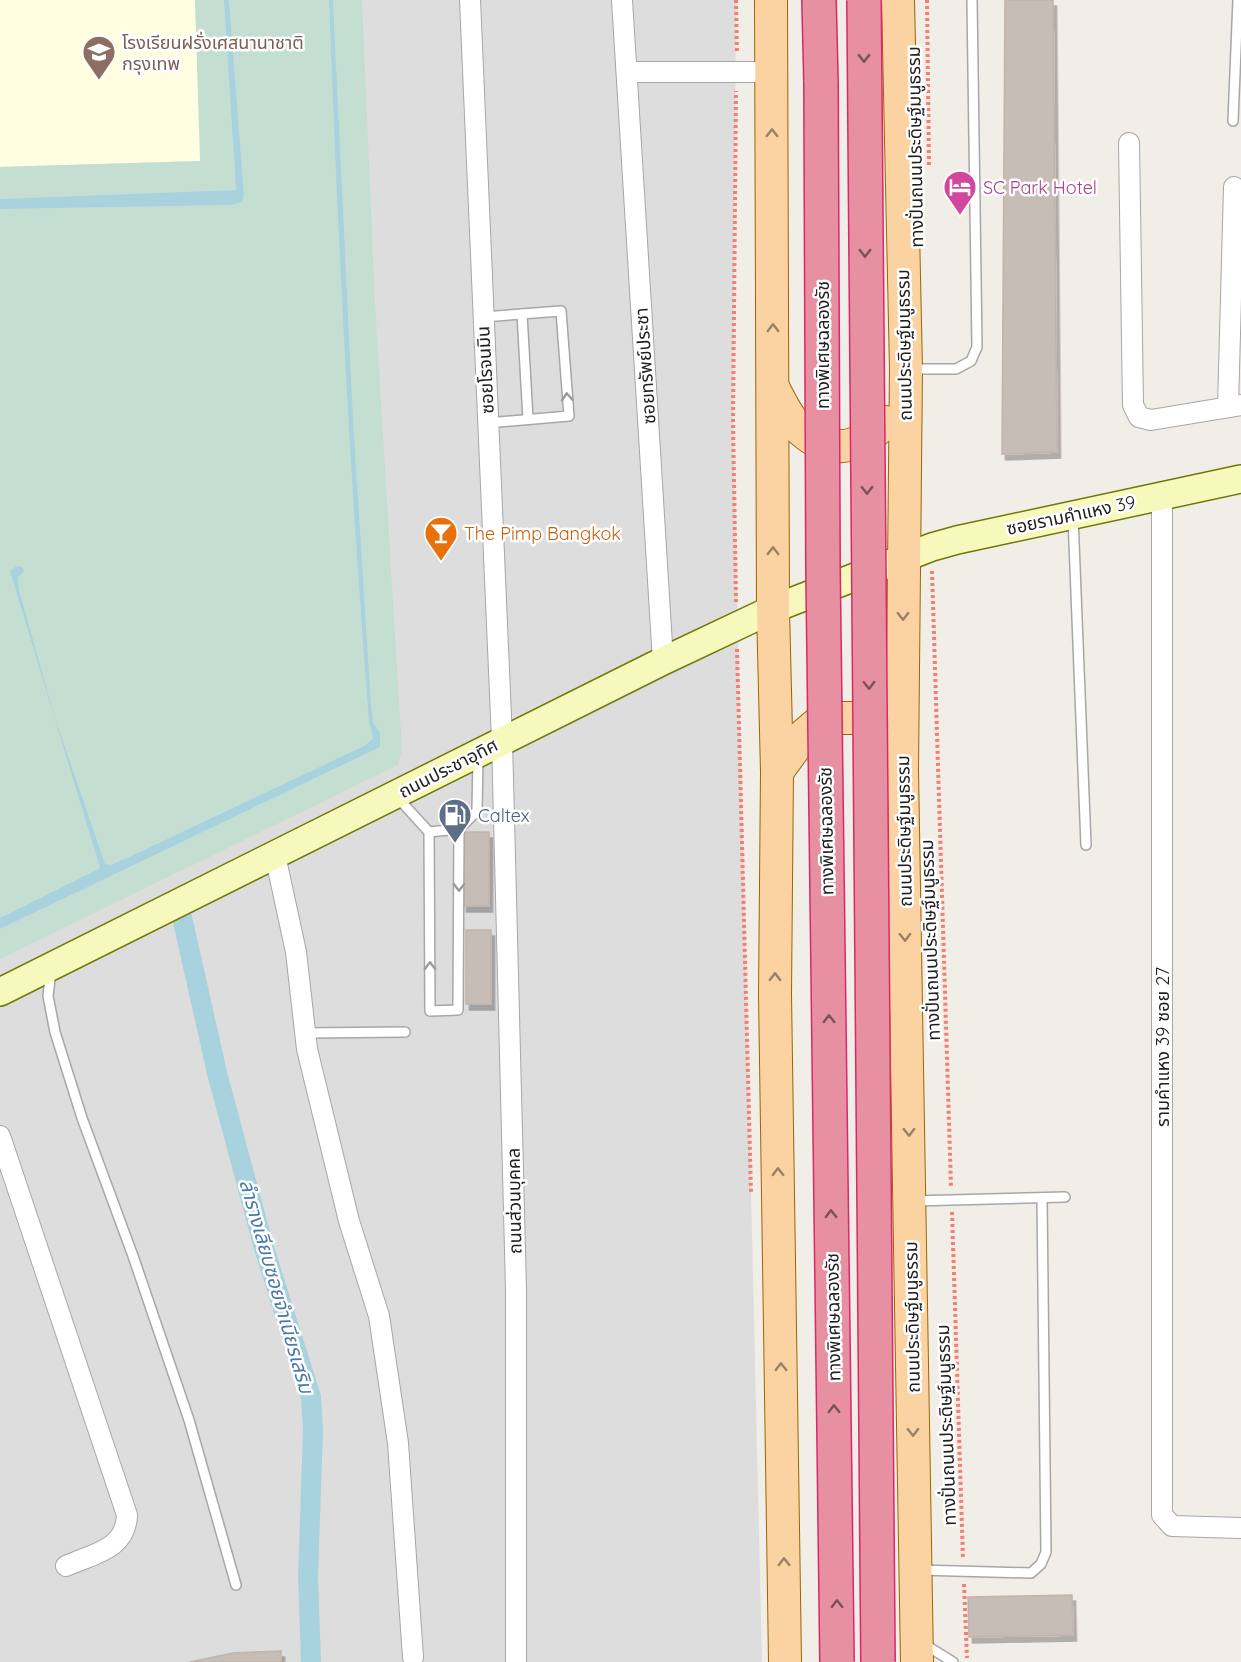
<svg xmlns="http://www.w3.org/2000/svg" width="1241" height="1662" font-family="Quicksand,'Noto Sans Thai',sans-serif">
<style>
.residential{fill:#dedddd}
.education{fill:#fffee2}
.wetland{fill:#c4dfd2}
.water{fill:#a8d2de}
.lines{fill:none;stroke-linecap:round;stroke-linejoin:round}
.canal{stroke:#a8d2de;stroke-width:20}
.building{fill:#c6bdb6;stroke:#c2b4a9;stroke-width:1.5;filter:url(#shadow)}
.service-casing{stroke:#a7a7a7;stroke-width:12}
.minor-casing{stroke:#a7a7a7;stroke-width:22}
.secondary-casing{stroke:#6e7906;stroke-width:30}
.primary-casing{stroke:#9b6601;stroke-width:34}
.motorway-casing{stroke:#da2968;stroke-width:36}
.path{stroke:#f97c70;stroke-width:4;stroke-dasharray:3 3;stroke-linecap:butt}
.service{stroke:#fff;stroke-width:9}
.minor{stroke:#fff;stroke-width:20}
.secondary{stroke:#f7f9bc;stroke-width:27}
.primary{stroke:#fbd3a2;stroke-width:32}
.motorway{stroke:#e790a1;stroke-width:33}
.motorway-bridge-casing{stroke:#da2968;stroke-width:36;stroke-linecap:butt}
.motorway-bridge{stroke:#e790a1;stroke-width:33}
.oneway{stroke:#7a525a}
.oneway2{stroke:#988268}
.oneway3{stroke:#9b9b9b}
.labels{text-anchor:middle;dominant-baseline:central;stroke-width:5;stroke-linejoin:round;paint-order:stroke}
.education-label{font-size:18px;fill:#785e54;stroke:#fff;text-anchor:start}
.street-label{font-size:18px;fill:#202020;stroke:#fff}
.hotel-label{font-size:18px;fill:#b23c85;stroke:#fff;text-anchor:start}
.food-label{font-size:18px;fill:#c56008;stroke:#fff;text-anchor:start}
.service-label{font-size:18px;fill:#4e5e75;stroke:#fff;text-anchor:start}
.water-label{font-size:20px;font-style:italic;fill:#497aa8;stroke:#fff}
</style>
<defs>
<filter id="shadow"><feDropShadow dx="3.5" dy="6" stdDeviation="0" flood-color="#0004"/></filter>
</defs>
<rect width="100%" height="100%" fill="#f1ede7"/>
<!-- residential -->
<polygon class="residential" points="0,0 736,0 733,421 762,1662 0,1662"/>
<!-- education -->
<polygon class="education" points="0,0 195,0 201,161 0,167"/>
<!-- wetland -->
<g class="wetland">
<polygon points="195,0 224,0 236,190 0,199 0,167 200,161"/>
<path d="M229 0H329C339 241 350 481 369 722L373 738 366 745 127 858 110 865 104 864 55 718 19 590 18 577 24 572 22 566 10 571 100 868 0 918V209L231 205 242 202 244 195Z"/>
<polygon points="333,0 362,0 375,302 402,750 398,765 0,959 0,929 380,747 380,734 373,722 371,705 353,419"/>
</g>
<!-- water -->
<g class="water">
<polygon points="224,0 229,0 244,195 242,202 231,205 0,209 0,199 236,190"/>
<path d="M329 0H333L353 419 371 705 373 722 380 733V747L0 929V918L100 868 10 571 15 567 22 566 24 572 18 577 19 590 55 718 105 864 110 865 127 858 366 745 373 738 369 722C350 481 338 241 329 0Z"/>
</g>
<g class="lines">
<!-- canal -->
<polyline class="canal" points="182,917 217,1073 264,1248 311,1397 313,1430 308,1577 311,1662"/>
</g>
<!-- building -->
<g class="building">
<polygon points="1005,0 1053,0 1057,452 1002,454"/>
<rect x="463" y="832" width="26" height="74"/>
<rect x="466" y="930" width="25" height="74"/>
<polygon points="1072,1595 1073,1635 969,1637 968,1597"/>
<polygon points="281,1651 281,1662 190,1662 233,1653"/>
</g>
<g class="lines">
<!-- service casing -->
<g class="service-casing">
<g id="service">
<polyline points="1233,121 1238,0"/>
<polyline points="522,314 528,419"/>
<polyline points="483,317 561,311 569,416 487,423"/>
<polyline points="912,369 956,369 971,361 977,347 972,0"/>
<polyline points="1073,517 1086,845"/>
<polyline points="397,797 429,832 430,1011 458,1010 459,829"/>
<polyline points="429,832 459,829 477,811 478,758"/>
<polyline points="51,971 48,996 55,1032 82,1118 133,1256 189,1420 236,1585"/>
<polyline points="305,1033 405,1032"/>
<polyline points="913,1201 1065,1197"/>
<polyline points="919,1570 1031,1573 1041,1564 1046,1552 1042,1198"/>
<polyline points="924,1644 953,1662"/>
</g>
</g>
<!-- minor casing -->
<g class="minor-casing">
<g id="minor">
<polyline points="470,0 502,740 516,1290 516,1662"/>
<polyline points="622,0 663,661"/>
<polyline points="627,72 772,72"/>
<polyline points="1129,143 1133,405 1139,417 1151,420 1241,405"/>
<polyline points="1228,407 1234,187"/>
<polyline points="1162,496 1162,1515 1172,1526 1241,1528"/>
<polyline points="275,855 296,952 307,1049 349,1221 379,1316 398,1443 413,1657"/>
<path d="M0 1136 127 1515C126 1550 92 1554 66 1566"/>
</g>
</g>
<!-- secondary casing -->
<g class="secondary-casing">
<polyline id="secondary" points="0,992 663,661 773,609 932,547 957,540 1241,479"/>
</g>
<!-- primary casing -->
<g class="primary-casing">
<g id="primary">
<polyline points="771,0 773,609 777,772 775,994 785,1662"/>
<polyline points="898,0 906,369 902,769 917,1662"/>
<path d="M773 387C779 399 786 414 795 424 824 456 857 452 885 422"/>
<polyline points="777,772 804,735 824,718 861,718 887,739"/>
</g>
</g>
<!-- motorway casing -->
<g class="motorway-casing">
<polyline id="motorway" points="819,0 821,82"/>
</g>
<!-- path -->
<g class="path">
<polyline points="736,0 737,53"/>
<polyline points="927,0 929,167"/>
<polyline points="932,571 951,1187"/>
<polyline points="736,602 733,421 736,91"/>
<polyline points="737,649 751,1193"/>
<polyline points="952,1212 963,1559"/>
<polyline points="964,1584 967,1658"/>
</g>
<!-- service -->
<use href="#service" class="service"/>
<!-- minor -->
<use href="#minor" class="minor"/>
<!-- secondary -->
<use href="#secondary" class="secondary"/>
<!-- primary -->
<use href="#primary" class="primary"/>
<!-- motorway -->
<use href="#motorway" class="motorway"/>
<!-- motorway-bridge casing -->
<g class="motorway-bridge-casing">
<g id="motorway-bridge">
<polyline points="864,0 878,1662"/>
<polyline points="821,82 823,569 837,1662"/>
</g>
</g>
<!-- motorway-bridge -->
<use href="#motorway-bridge" class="motorway-bridge"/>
</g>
<!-- one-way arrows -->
<defs><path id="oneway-chevron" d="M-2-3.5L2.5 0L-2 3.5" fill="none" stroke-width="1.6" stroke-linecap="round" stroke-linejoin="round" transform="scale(1.5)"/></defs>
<g class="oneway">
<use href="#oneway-chevron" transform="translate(864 58) rotate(90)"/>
<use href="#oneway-chevron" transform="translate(865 253) rotate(90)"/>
<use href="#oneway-chevron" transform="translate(867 490) rotate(89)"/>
<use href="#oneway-chevron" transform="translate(869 685) rotate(89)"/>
<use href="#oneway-chevron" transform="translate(829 1019) rotate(-91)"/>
<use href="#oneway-chevron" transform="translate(831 1214) rotate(-91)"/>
<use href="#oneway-chevron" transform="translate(834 1409) rotate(-91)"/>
<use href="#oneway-chevron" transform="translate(837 1604) rotate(-91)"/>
</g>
<g class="oneway2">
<use href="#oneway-chevron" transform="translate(772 133) rotate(-90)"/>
<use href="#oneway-chevron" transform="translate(773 328) rotate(-90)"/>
<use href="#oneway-chevron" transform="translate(773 551) rotate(-90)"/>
<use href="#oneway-chevron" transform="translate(903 616) rotate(90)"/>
<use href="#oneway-chevron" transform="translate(905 937) rotate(89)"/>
<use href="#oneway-chevron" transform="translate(775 977) rotate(-89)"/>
<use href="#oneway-chevron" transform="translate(909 1132) rotate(89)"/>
<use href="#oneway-chevron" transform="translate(778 1172) rotate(-91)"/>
<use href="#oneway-chevron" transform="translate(781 1367) rotate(-91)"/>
<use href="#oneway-chevron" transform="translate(913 1432) rotate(89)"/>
<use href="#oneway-chevron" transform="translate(784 1562) rotate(-91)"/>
</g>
<g class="oneway3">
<use href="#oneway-chevron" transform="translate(567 397) rotate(-94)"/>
<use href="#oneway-chevron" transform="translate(459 887) rotate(90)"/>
<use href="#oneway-chevron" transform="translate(430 966) rotate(-90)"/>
</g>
<!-- icons -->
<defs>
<g id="school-pin" transform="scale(1.725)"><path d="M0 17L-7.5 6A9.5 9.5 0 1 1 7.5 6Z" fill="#8d6e63" stroke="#fff"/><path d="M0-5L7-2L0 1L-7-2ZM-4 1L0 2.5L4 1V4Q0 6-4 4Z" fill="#fff"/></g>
<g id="hotel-pin" transform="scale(1.725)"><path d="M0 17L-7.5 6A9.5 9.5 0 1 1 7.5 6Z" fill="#d1479c" stroke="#fff"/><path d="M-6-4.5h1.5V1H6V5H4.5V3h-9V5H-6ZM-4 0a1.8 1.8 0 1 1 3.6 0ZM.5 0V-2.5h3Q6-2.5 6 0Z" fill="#fff"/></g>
<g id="bar-pin" transform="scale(1.725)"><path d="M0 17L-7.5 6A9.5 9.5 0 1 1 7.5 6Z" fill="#e8710a" stroke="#fff"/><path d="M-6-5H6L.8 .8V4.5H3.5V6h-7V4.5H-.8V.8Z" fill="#fff"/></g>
<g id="fuel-pin" transform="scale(1.725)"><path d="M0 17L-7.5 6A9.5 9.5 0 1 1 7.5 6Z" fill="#5c6f8a" stroke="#fff"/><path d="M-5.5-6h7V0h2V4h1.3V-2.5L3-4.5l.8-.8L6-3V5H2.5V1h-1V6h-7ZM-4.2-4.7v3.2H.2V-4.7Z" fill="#fff"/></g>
</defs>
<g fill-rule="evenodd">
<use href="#school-pin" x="99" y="52"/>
<use href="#hotel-pin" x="960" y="187"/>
<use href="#bar-pin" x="441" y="533"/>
<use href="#fuel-pin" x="455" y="815"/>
</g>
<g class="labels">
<!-- education labels -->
<g class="education-label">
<text x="122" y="42">โรงเรียนฝรั่งเศสนานาชาติ<tspan x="122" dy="21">กรุงเทพ</tspan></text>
</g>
<!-- street labels -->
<g class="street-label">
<text transform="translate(915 147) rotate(-91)">ทางปั่นถนนประดิษฐ์มนูธรรม</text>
<text transform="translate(822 345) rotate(-90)">ทางพิเศษฉลองรัช</text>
<text transform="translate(904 345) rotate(-91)">ถนนประดิษฐ์มนูธรรม</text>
<text transform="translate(645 366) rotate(-94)">ซอยทรัพย์ประชา</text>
<text transform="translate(485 370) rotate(-93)">ซอยโรจนมิน</text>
<text transform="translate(1071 515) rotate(-12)">ซอยรามคำแหง 39</text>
<text transform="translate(448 768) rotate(-27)">ถนนประชาอุทิศ</text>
<text transform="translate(826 831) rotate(-91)">ทางพิเศษฉลองรัช</text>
<text transform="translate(904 831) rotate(-91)">ถนนประดิษฐ์มนูธรรม</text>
<text transform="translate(930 940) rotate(-92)">ทางปั่นถนนประดิษฐ์มนูธรรม</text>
<text transform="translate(1162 1047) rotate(-90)">รามคำแหง 39 ซอย 27</text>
<text transform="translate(514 1201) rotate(-91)">ถนนส่วนบุคคล</text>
<text transform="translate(833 1317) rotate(-91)">ทางพิเศษฉลองรัช</text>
<text transform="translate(912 1317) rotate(-91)">ถนนประดิษฐ์มนูธรรม</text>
<text transform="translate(946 1425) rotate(-92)">ทางปั่นถนนประดิษฐ์มนูธรรม</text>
</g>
<!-- hotel labels -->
<g class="hotel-label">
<text x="983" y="187">SC Park Hotel</text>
</g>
<!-- food labels -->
<g class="food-label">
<text x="464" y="533">The Pimp Bangkok</text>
</g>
<!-- service labels -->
<g class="service-label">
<text x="478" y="815">Caltex</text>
</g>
<!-- water labels -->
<g class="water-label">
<text transform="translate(277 1286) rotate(74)">ลำรางเลียบซอยจำเนียรเสริม</text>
</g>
</g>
</svg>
